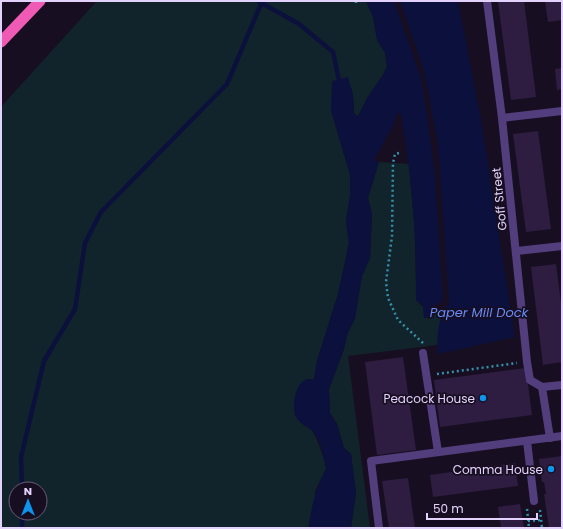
<svg xmlns="http://www.w3.org/2000/svg" width="563" height="529" font-family="Poppins,sans-serif">
<style>
.green{fill:#12242b;fill-rule:evenodd}
.water{fill:#0c103c}
.lines{fill:none;stroke-linecap:round;stroke-linejoin:round}
.stream{stroke:#0c103c;stroke-width:4.5}
.building{fill:#2e1c41}
.path{stroke:#3690ac;stroke-width:2.5;stroke-dasharray:2 3;stroke-linecap:butt}
.minor{stroke:#523d7d;stroke-width:8}
.trunk{stroke:#ee5ab4;stroke-width:11}
.poi-dot{fill:#0e94eb;stroke:#170f21;stroke-width:1.5}
.labels{text-anchor:middle;dominant-baseline:central;stroke-width:3.5;stroke-linejoin:round;paint-order:stroke}
.street-label{font-size:12px;fill:#e3d2fc;stroke:#170f21}
.poi-label{font-size:12px;fill:#e3d2fc;stroke:#170f21;text-anchor:end}
.water-label{font-size:13px;font-style:italic;fill:#6689f6;stroke:#170f21}
</style>
<rect width="100%" height="100%" fill="#170f21"/>
<!-- green -->
<g class="green">
<path d="M97 1H366L373 17 377 40 385 53 387 66 383 75 367 98 358 117 354 113 353 95 351 88 331 110 350 175V196L346 221 349 243 338 294 317 361 314 379H306L303 425 311 429 317 440 324 459 326 469 315 491V503L308 528H1V107ZM16 489H40V513H16Z"/>
<polygon points="379,162 409,164 415,232 416,300 434,318 434,310 443,310 437,345 348,356 370,528 351,528 356,493 351,454 344,448 337,424 330,413 329,389 344,349 347,335 355,318 362,276 370,258 372,214 368,198"/>
</g>
<!-- water -->
<g class="water">
<path d="M366 1H394L421 78 426 108 435 175 443 301 434 306V318H424L423 306 416 300C417 238 411 175 401 114L397 113 393 126 374 160 379 162 368 198 372 214 370 258 362 276 355 318 347 335 344 349 329 389 330 413 337 424 344 448 351 454 356 493 351 528H308C312 506 315 489 326 469 324 457 320 436 310 429 305 425 299 423 296 417 291 408 295 384 305 380 308 379 311 379 314 379L317 361 338 294 349 244 346 221 350 196V175L331 110 332 81 348 77 353 95 354 113 358 116 367 98 383 75 387 66 385 53 377 40 373 17Z"/>
<path d="M400 1H458L481 119 515 337 438 354C436 339 438 315 449 303L438 144 424 71Z"/>
</g>
<g class="lines">
<!-- stream -->
<g class="stream">
<polyline points="258,1 299,24 333,52 340,85"/>
<polyline points="22,489 21,457 44,361 75,309 85,243 101,212 227,84 261,4"/>
<polyline points="22,513 22,528"/>
</g>
</g>
<!-- building -->
<g class="building">
<polygon points="509,1 524,1 536,97 511,100 498,2"/>
<polygon points="545,1 562,1 562,20 548,22"/>
<polygon points="562,68 562,89 557,90 555,69"/>
<polygon points="538,131 551,229 526,232 513,134"/>
<polygon points="556,264 562,311 562,362 543,365 531,267"/>
<polygon points="403,357 416,450 377,455 365,362"/>
<polygon points="526,368 532,415 440,427 434,380"/>
<polygon points="562,456 562,528 549,528 544,494 546,494 544,482 542,482 539,459"/>
<polygon points="515,463 518,486 433,497 430,475"/>
<polygon points="408,478 415,528 389,528 382,481"/>
<polygon points="520,504 524,528 501,528 498,507"/>
</g>
<g class="lines">
<!-- path -->
<g class="path">
<polyline points="356,1 356,3"/>
<polyline points="399,153 395,154 393,163 392,236 386,282 388,298 398,320 423,343"/>
<polyline points="437,374 517,363"/>
<polyline points="527,509 529,528"/>
<polyline points="540,510 542,528"/>
<polyline points="528,521 541,520"/>
</g>
<!-- minor -->
<g class="minor">
<polyline points="487,1 502,118 527,362 530,380 542,387"/>
<polyline points="502,118 562,111"/>
<polyline points="517,251 562,246"/>
<polyline points="423,353 438,452"/>
<polyline points="542,387 550,438"/>
<polyline points="542,387 562,385"/>
<polyline points="527,441 534,501"/>
<polyline points="379,528 371,461 562,436"/>
</g>
<!-- trunk -->
<polyline class="trunk" points="1,42 40,1"/>
</g>
<!-- markers -->
<g class="poi-dot">
<circle cx="483" cy="398" r="4"/>
<circle cx="551" cy="469" r="4"/>
</g>
<g class="labels">
<!-- street labels -->
<g class="street-label">
<text transform="translate(499 199) rotate(-96)">Goff Street</text>
</g>
<!-- poi labels -->
<g class="poi-label">
<text x="475" y="398">Peacock House</text>
<text x="543" y="469">Comma House</text>
</g>
<!-- water labels -->
<g class="water-label">
<text x="479" y="312">Paper Mill Dock</text>
</g>
</g>
<!-- border -->
<rect width="563" height="529" fill="none" stroke="#e3d2fc" stroke-width="4"/>
<!-- north arrow -->
<g transform="translate(28 501)"><circle r="19" fill="#170f21" stroke="#695d79"/>
<path d="M0-3L7 15L0 10L-7 15Z" fill="#0e94eb"/>
<text y="-6" font-size="11" font-weight="bold" text-anchor="middle" fill="#e3d2fc">N</text>
</g>
<!-- scale -->
<path d="M427 513v6h110v-6" fill="none" stroke="#e3d2fc" stroke-width="2"/>
<text x="433" y="513" font-size="12" fill="#e3d2fc" stroke="#170f21" stroke-width="3" paint-order="stroke">50 m</text>
</svg>
